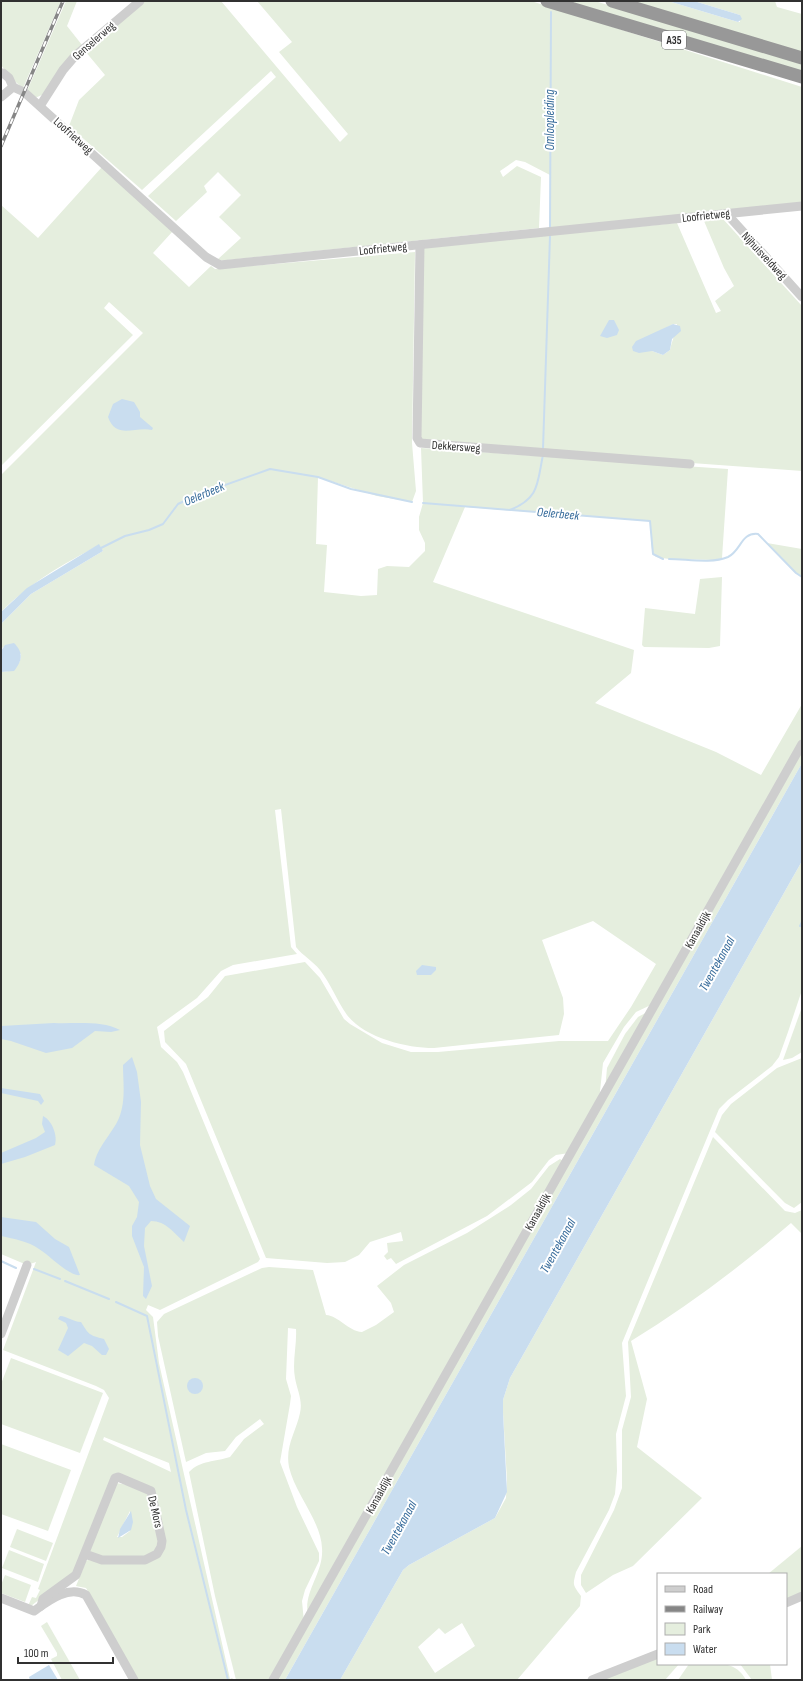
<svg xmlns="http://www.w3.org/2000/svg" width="803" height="1681" font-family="'Sofia Sans Condensed',sans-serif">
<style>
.green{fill:#e5eede;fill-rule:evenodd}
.water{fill:#c9ddef}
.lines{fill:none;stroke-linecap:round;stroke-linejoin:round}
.stream{stroke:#c9ddef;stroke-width:2}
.minor{stroke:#cecece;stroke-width:9}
.highway{stroke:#989898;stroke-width:13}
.rail-casing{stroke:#868686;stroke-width:3.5}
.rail{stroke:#fff;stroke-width:2;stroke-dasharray:6;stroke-linecap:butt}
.labels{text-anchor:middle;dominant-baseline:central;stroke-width:4;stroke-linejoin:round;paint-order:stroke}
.shield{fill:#fff;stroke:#6f6f6f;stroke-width:1}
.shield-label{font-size:11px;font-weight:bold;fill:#313131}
.street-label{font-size:12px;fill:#313131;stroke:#fff}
.water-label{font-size:13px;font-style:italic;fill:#366b9b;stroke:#fff}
</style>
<rect width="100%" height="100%" fill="#fff"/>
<!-- green -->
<g class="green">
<polygon points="1,1 61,1 23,88 13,80 1,65"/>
<polygon points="66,1 77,1 67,26 82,45 44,94 35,98 27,91"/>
<polygon points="144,1 221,1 340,142 348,134 279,52 292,42 257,1 531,1 802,87 802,204 550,228 550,175 525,162 516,160 500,171 503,177 517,166 541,177 539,228 218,261 217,260 241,238 219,217 241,195 218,172 204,186 207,192 176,221 148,196 276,77 271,71 142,190 69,126 79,100 105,75 85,51"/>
<polygon points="561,1 598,2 802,63 802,74"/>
<polygon points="628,1 668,1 738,22 740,22 740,15 694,1 775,1 777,7 802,14 802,52"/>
<path d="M102 167 173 231 153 253 189 287 211 266 215 269 415 252 412 443 416 491 412 502 377 496 318 477 316 544 327 545 324 592 361 596 377 595 378 569 387 566 409 567 425 551V543L419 530V517L423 503 421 448 728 469 722 558 716 560 669 559 656 557C648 549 653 532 650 521L465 507 433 582 634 650 631 673 595 703 716 752 761 775 802 704V741L655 1003 636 1012 624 1027 603 1063 599 1101 569 1153 556 1155 549 1160 532 1182 487 1216 396 1264 391 1258 387 1260 384 1256 388 1252 387 1243 403 1241 401 1232 370 1242 359 1255 345 1262 327 1263 266 1258 186 1064 165 1042 164 1031 208 997 225 976 305 962 320 978 344 1019 350 1024 382 1043 411 1052H438L559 1041H608L631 1007 656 964 593 921 542 940 563 998 564 1014 559 1035 434 1048C406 1048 365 1038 347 1015 337 1001 331 984 320 970 313 961 303 956 296 947L281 809 275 810 291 947 297 954 233 965 221 971 197 998 157 1027 161 1047 177 1062 183 1072 260 1259 258 1262 160 1310 148 1305 146 1310 153 1317 159 1363 230 1679 232 1678 234 1680H138L86 1588 76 1586 86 1561 88 1560 121 1563 160 1553 155 1494 116 1474 76 1571 31 1606H28L32 1597 36 1598 40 1590 38 1589 109 1398 104 1390 96 1386 3 1350 36 1262 27 1265 1 1254V672C12 672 21 666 21 654L3 647 1 651V624L31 594 103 551 99 545C62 565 31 582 1 612V475L143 333 109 302 104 308 133 335 1 466V205L38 238ZM104 1437 169 1463 171 1472 103 1440Z"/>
<path d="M723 219 802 306V471L428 444 419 436 423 247 677 223 716 313 721 311 715 301 734 286 724 268 704 221ZM673 324H677C675 334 672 341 670 350L663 355 652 351V335Z"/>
<polygon points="767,543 802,549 802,577 796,573"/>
<polygon points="722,577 720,646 709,648 644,647 642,645 645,608 695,614 700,579"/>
<polygon points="802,751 802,763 285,1680 277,1680"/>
<path d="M802 861V990L788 1032 779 1057 772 1066 728 1100 719 1109 622 1343 626 1396 616 1434 617 1471 615 1494 609 1510 576 1572C573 1585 572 1584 581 1596L580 1606 517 1680H340L403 1570 409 1565 495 1518 506 1498 507 1480 503 1412V1400L510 1378ZM462 1623 475 1646 435 1673 418 1647 439 1628 445 1634Z"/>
<polygon points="802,1007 802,1052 792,1058 783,1060"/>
<polygon points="651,1010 605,1091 607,1068 625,1034 638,1017"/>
<polygon points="802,1058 802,1202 794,1208 785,1203 715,1132 722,1115 731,1104 777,1068"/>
<path d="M713 1137 785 1211 795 1213 802 1210V1234L791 1223C740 1267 688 1306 631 1341L647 1399 637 1447 702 1498 633 1566 613 1575 586 1593 581 1585V1575L614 1510 622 1488V1430L631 1397 628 1342Z"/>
<path d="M560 1159 563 1161 308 1615C303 1591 324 1573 322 1548 321 1521 295 1494 289 1467 285 1446 296 1432 300 1413 303 1400 297 1390 295 1378 292 1362 297 1345 296 1329L288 1328 286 1379 291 1396 290 1404 280 1462 297 1507 319 1553V1561L305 1590 302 1601 304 1622 272 1680H236L215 1596 189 1472C201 1460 215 1462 230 1457L244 1439 264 1424 260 1419 236 1437 225 1451 206 1453 186 1462 158 1336 157 1322 164 1314 262 1268 269 1267 313 1270 326 1315C339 1316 348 1331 362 1332L376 1325 394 1312 391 1303 377 1286 404 1265 467 1233 511 1205 531 1189 549 1166Z"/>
<polygon points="11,1358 103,1393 80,1453 1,1424 1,1384"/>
<polygon points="1,1444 71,1470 48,1531 1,1514"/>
<path d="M116 1483 135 1486 147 1492 159 1543 154 1552 145 1557H100L89 1553ZM130 1511V1531L122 1537H117Z"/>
<polygon points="17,1529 53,1543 46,1561 10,1547"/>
<polygon points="802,1546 802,1594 786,1600 786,1574 768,1574"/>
<polygon points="9,1550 44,1564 38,1582 2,1568"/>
<polygon points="5,1575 31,1585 25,1602 1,1593 1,1585"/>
<polygon points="47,1622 80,1680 62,1680 51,1659 57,1656 57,1653 41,1626"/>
<polygon points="658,1657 658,1664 679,1664 665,1680 600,1680"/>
<path d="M689 1664C710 1664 735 1658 746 1680H678Z"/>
<polygon points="740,1664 770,1664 772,1680 752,1680"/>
</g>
<!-- water -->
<g class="water">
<polygon points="668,1 694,1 740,15 742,19 738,22"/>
<polygon points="609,320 614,320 619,330 617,335 607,338 600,336"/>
<polygon points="673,324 680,326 681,331 672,339 670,350 663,355 652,351 639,353 633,351 632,347 636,341"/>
<path d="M122 399 134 402 140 412V417L153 428 152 430C135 426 116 440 108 417L113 404Z"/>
<polygon points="99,544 103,551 31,594 1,624 1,612 27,588"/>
<path d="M14 643C24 653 22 661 14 671L1 672V651L5 645Z"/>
<polygon points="802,763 802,861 510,1378 503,1400 503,1412 507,1492 495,1518 409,1565 403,1570 340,1680 285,1680"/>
<polygon points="422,965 436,967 436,970 431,975 417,975 416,971"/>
<path d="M54 1023C75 1024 101 1020 120 1030L111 1032 95 1031 72 1048 46 1053 11 1041 1 1039V1026Z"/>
<path d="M132 1057 137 1072 141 1102 140 1145 150 1186 156 1199 190 1226 184 1242C174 1233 166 1221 151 1221L145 1228 144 1246 152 1286 146 1299 143 1296 144 1267 132 1236V1226L137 1217 139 1202 129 1186 94 1165C97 1147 112 1134 119 1118 126 1100 123 1083 123 1065Z"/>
<polygon points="1,1088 40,1094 44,1101 41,1105 38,1101 1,1093"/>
<path d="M43 1116C52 1120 58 1136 55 1145L25 1157 1 1164V1153L36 1138 45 1132 42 1124Z"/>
<path d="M1 1217 36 1222 55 1239 69 1247 80 1275C70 1277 49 1255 39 1249 28 1241 14 1239 1 1236Z"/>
<path d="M60 1316C67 1316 73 1322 81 1322 89 1335 89 1335 104 1339L109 1349 106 1355H102L92 1346 84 1343 68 1356 58 1350 68 1328 66 1323 58 1319Z"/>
<circle cx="195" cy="1386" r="8"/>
<polygon points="131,1511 133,1522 131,1530 118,1538 120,1529"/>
<polygon points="49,1665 58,1680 30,1680 29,1677"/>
</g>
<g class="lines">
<!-- stream -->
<g class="stream">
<polyline points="550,228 551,12"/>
<polyline points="543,449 550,236"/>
<polyline points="423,503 650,521 653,554 663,559"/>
<path d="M510 510C540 498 537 483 543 455"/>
<polyline points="99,549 125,536 149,530 163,524 178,504 197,495 270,469 318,477 351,489 412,502"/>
<path d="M669 559C687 559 711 564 728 557 741 551 741 532 758 534L796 573 802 577"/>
<polyline points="802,922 800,926 802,926"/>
<polyline points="1,1261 16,1268"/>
<polyline points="34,1269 60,1279"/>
<polyline points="65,1281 109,1299"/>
<polyline points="116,1302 147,1316 186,1510 228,1680"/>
</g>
<!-- minor -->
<g class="minor">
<polyline points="3,73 9,78 13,87"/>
<polyline points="1,97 13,87 24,92 206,257 220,265 802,206"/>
<polyline points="40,106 63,70 75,56 140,1"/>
<polyline points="727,214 802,297"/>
<polyline points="420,245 417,438 420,443 690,464"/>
<polyline points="1,1334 27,1265"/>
<path d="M1 1598 34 1611C48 1601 68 1585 86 1595L134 1680"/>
<polyline points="786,1603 802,1596"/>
<polyline points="41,1606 43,1599 76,1575 115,1478 118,1477 151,1491 162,1541 161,1547 157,1554 145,1560 102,1560 85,1554"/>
<polyline points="273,1680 802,744"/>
<polyline points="592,1680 658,1654"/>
</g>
<!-- highway -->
<g class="highway">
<polyline points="547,1 802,77"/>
<polyline points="612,1 802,58"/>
</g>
<!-- rail casing -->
<g class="rail-casing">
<polyline id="rail" points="1,146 63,1"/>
</g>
<!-- rail -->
<use href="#rail" class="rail"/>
</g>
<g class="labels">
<!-- shield labels -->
<rect class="shield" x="662" y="31" width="24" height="18" rx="3"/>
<g class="shield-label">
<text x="674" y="40">A35</text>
</g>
<!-- street labels -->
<g class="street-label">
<text transform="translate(94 41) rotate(-41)">Genselerweg</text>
<text transform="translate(73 136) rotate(42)">Loofrietweg</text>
<text transform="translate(706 216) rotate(-6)">Loofrietweg</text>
<text transform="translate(383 249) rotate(-6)">Loofrietweg</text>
<text transform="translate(764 256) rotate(47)">Nijhuisveldweg</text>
<text transform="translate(456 447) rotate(4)">Dekkersweg</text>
<text transform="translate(698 930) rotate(-61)">Kanaaldijk</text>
<text transform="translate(538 1212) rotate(-61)">Kanaaldijk</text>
<text transform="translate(379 1495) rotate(-61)">Kanaaldijk</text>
<text transform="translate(155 1512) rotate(77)">De Mors</text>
</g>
<!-- water labels -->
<g class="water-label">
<text transform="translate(550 120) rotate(-90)">Omloopleiding</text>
<text transform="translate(204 494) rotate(-23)">Oelerbeek</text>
<text transform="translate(558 514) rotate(5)">Oelerbeek</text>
<text transform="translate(717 964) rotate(-61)">Twentekanaal</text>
<text transform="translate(558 1246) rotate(-61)">Twentekanaal</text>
<text transform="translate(399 1528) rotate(-61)">Twentekanaal</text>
</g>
</g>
<!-- border -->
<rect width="803" height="1681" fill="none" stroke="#313131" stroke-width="4"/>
<!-- legend -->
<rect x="657" y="1573" width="130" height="92" fill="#ffffff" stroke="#adadad"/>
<rect x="665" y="1586" width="20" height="6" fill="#cecece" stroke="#adadad"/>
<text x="693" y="1593" font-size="12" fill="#313131">Road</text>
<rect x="665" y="1606" width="20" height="6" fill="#868686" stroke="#adadad"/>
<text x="693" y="1613" font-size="12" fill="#313131">Railway</text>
<rect x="665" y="1623" width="20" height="12" fill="#e5eede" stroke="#adadad"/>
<text x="693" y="1633" font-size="12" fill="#313131">Park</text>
<rect x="665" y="1643" width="20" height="12" fill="#c9ddef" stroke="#adadad"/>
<text x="693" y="1653" font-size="12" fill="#313131">Water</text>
<!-- scale -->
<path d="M18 1657v6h95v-6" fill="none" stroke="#313131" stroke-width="2"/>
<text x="24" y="1657" font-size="12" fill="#313131" stroke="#ffffff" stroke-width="3" paint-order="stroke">100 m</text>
</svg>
